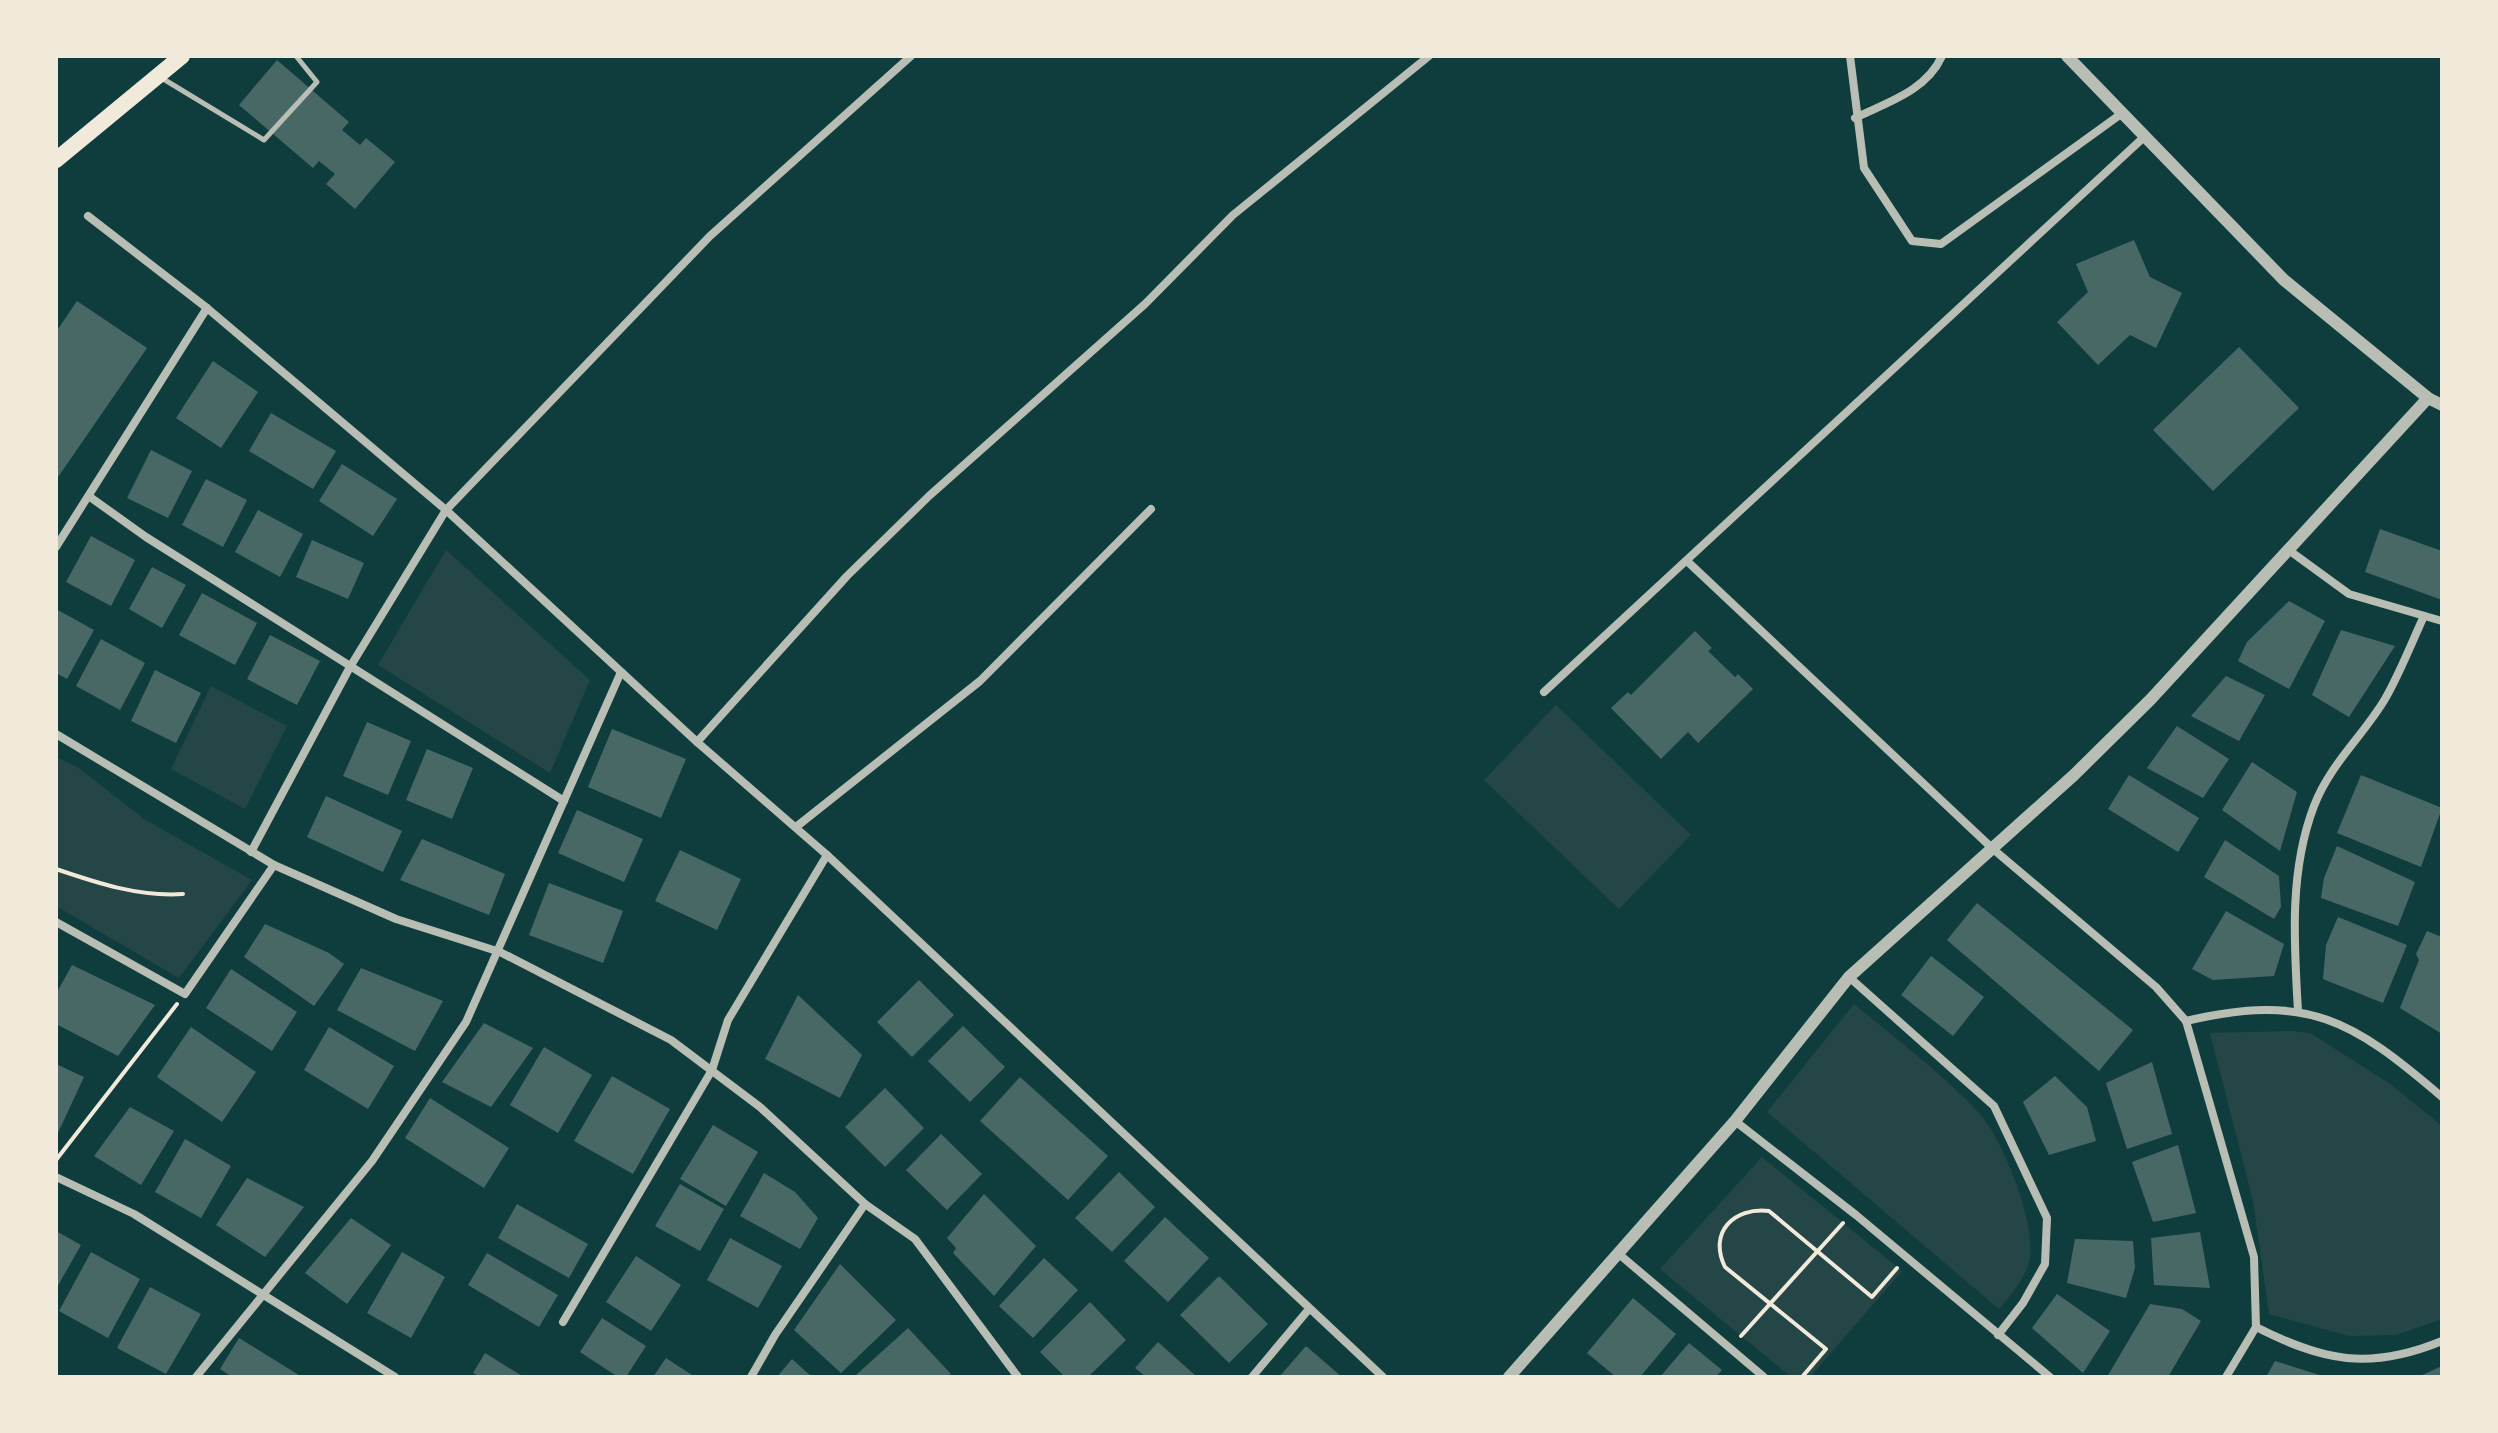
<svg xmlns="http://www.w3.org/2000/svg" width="2498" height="1433" font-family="Jost,sans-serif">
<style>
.green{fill:#244646}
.building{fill:#486865}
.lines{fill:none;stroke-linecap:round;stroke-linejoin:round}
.path{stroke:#f1e9da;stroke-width:4}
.service{stroke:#b8beb3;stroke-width:5}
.minor{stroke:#b8beb3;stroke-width:8}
.tertiary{stroke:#b8beb3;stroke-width:12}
.primary{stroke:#f1e9da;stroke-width:16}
</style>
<rect width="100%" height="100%" fill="#0f3d3e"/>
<!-- green -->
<g class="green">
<polygon points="446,550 590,680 550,773 378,665"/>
<polygon points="211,686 287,726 245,809 171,769"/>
<polygon points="1556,705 1691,835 1619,909 1484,780"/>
<polygon points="56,757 79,768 144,819 252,880 179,978 56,906"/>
<path d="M1854 1004C1896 1039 1942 1073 1979 1113 2003 1139 2039 1229 2029 1262 2024 1280 2011 1295 1999 1309L1767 1112Z"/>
<polygon points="2291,1031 2310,1033 2389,1083 2442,1126 2442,1319 2396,1335 2349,1336 2269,1314 2253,1201 2210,1033"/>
<polygon points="1762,1157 1902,1271 1810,1377 1791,1377 1660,1269"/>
</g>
<!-- building -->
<g class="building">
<polygon points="277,60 349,122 342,130 360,145 366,138 395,162 355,209 326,184 335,174 319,161 313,168 239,105"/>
<polygon points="2134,240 2150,277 2182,293 2156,348 2130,335 2098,365 2057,322 2088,292 2076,264"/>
<polygon points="77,301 147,348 56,480 56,332"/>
<polygon points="2239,347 2299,408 2213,491 2153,430"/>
<polygon points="213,361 258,392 221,448 176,418"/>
<polygon points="271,413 336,451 313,489 249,451"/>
<polygon points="151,450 192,471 168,518 127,498"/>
<polygon points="342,464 397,499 373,536 319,501"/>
<polygon points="206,479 247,500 223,547 182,525"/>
<polygon points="258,510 303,534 280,577 235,552"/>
<polygon points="2380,529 2442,551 2442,600 2365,572"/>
<polygon points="91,536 135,560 111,606 66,582"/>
<polygon points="312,540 364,563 348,599 296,577"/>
<polygon points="152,567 186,585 162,628 129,609"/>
<polygon points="202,593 257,623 235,665 179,635"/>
<polygon points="2289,601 2325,621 2289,689 2238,661 2247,642"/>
<polygon points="56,609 94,630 67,679 56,673"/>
<polygon points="2341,630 2395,646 2349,717 2312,695"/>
<polygon points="1695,631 1712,648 1708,651 1735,677 1738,674 1753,689 1698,743 1688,732 1661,759 1611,708 1628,692 1631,695"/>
<polygon points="270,635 320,661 297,705 247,679"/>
<polygon points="101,639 145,663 120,710 76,686"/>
<polygon points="155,670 201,693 176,743 131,721"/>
<polygon points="2226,676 2265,695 2239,741 2191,716"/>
<polygon points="367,722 411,741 388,795 343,776"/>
<polygon points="2177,726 2229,759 2203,798 2147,768"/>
<polygon points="612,729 686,759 661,818 588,787"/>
<polygon points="427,749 473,768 452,819 406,800"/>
<polygon points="2252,762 2297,792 2280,851 2222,810"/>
<polygon points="2129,775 2199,818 2178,852 2108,809"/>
<polygon points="2361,775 2442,808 2421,867 2337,833"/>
<polygon points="326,796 402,831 383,872 307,837"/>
<polygon points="577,810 643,839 624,882 558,853"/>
<polygon points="422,839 505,874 489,915 400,880"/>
<polygon points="2225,840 2279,876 2281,907 2274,919 2204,877"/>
<polygon points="2337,846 2415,882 2398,926 2321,898 2324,878"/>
<polygon points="680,850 741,879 717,930 655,901"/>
<polygon points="549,883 623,911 603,963 529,935"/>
<polygon points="1977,903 2133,1030 2099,1071 1947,940"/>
<polygon points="2226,911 2284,944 2274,976 2213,980 2192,969"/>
<polygon points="2338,917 2407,945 2383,1003 2323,979 2326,945"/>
<polygon points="265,924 329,953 344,964 314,1006 244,957"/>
<polygon points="2427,931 2442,937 2442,1034 2400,1008 2419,960 2416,954"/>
<polygon points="1931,956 1984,997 1953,1036 1901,995"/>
<polygon points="72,965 155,1005 118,1056 56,1024 56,994"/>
<polygon points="361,968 443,1001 415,1051 337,1010"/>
<polygon points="231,969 297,1012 272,1051 206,1008"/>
<polygon points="919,980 954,1015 912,1057 877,1022"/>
<polygon points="798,995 862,1055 840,1098 765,1059"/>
<polygon points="484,1023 533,1048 491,1107 442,1082"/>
<polygon points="963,1026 1005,1067 970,1102 928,1061"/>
<polygon points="191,1027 256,1072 222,1122 157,1077"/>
<polygon points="329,1027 394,1066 368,1109 304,1070"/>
<polygon points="544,1047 592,1075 558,1133 510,1105"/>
<polygon points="2152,1062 2172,1134 2127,1149 2106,1083"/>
<polygon points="56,1064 84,1077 56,1137"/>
<polygon points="612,1076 670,1109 633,1174 574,1141"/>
<polygon points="2055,1076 2087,1107 2096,1141 2049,1155 2023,1102"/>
<polygon points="1020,1077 1108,1156 1068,1200 980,1121"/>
<polygon points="885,1088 924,1128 885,1167 845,1127"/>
<polygon points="430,1098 509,1148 484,1188 405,1138"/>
<polygon points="130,1107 174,1131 141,1185 94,1156"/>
<polygon points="713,1125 758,1152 726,1206 680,1179"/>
<polygon points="941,1134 982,1174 947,1210 906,1170"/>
<polygon points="185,1139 231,1166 201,1218 155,1192"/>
<polygon points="2178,1145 2196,1213 2153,1222 2132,1162"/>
<polygon points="1119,1172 1155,1207 1112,1252 1075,1218"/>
<polygon points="764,1173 795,1192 818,1218 800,1249 740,1216"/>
<polygon points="247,1178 304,1207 265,1257 216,1225"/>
<polygon points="680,1184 724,1209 700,1251 655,1226"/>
<polygon points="984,1194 1036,1246 994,1296 953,1253 956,1248 947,1238"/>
<polygon points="517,1204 588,1244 569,1278 498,1238"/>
<polygon points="1165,1217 1209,1258 1168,1302 1124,1261"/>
<polygon points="351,1218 391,1245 347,1304 305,1273"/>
<polygon points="56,1231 81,1245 56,1289"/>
<polygon points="2200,1232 2210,1288 2154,1285 2151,1238"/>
<polygon points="730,1238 782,1266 758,1308 707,1280"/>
<polygon points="2075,1239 2133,1241 2135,1268 2126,1298 2067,1283"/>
<polygon points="91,1252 140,1279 108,1338 59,1311"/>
<polygon points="402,1252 445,1277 411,1338 367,1313"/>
<polygon points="487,1253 558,1295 539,1327 468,1285"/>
<polygon points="636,1256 681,1285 651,1331 606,1302"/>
<polygon points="1044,1258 1078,1290 1033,1338 999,1306"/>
<polygon points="840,1264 896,1320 841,1373 794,1330"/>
<polygon points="1219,1276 1268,1324 1229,1363 1180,1315"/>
<polygon points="150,1287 201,1314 166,1374 117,1348"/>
<polygon points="2057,1294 2110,1331 2083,1373 2032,1328"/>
<polygon points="1633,1298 1676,1334 1640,1377 1616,1377 1587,1353"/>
<polygon points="1090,1302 1126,1340 1088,1377 1065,1377 1040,1352"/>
<polygon points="2150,1304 2182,1309 2201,1321 2168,1377 2107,1377"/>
<polygon points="602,1318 646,1346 626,1377 618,1377 580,1352"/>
<polygon points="908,1328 951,1374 945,1377 858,1377 856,1375"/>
<polygon points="239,1338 302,1377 232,1377 220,1369"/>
<polygon points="1158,1342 1197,1377 1146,1377 1135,1368"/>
<polygon points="1689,1343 1722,1370 1716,1377 1660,1377"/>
<polygon points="1306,1346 1342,1377 1279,1377"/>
<polygon points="485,1353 524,1377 480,1377 473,1373"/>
<polygon points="666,1358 695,1377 653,1377"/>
<polygon points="792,1359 812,1377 777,1377"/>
<polygon points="2275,1361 2323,1376 2323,1377 2266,1377"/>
<polygon points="2442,1366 2442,1377 2418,1377"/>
</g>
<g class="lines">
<!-- path -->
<g class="path">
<path d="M56 869C97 883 139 897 183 894"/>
<polyline points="56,1160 177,1004"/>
<polyline points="1741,1336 1843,1223"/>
<path d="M1802 1377 1826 1349 1725 1267C1708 1232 1734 1207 1769 1211L1872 1297 1897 1268"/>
</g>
<!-- service -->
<polyline class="service" points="160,77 264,140 317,82 296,56"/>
<!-- minor -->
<g class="minor">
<polyline points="1850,56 1864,168 1912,241 1941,244 2121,114"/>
<path d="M1855 118C1888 102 1926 91 1942 56"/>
<polyline points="88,216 207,308 446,510 697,742 827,855 1383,1377"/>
<polyline points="90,497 146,537 564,801"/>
<polyline points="56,547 207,308"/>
<polyline points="2290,551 2349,594 2442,621"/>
<polyline points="1687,561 1993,849 2156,987 2186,1021 2254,1257 2256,1327 2226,1377"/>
<polyline points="1544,692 2143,138"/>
<polyline points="56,734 274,865 396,919 500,952 671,1040 760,1107 865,1204 915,1239 1018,1377"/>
<polyline points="697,742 847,576 929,496 1145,304 1233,215 1429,56"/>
<polyline points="796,827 980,681 1151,509"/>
<polyline points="251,852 350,667 446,510 710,236 911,56"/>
<polyline points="56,922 185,994 274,865"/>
<polyline points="1849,977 1994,1106 2047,1218 2045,1264 2023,1303 1998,1335"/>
<path d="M2298 1011C2294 943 2289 871 2314 806 2330 764 2363 736 2385 699 2400 673 2411 644 2424 616"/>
<path d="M2186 1021C2308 993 2351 1019 2442 1097"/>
<polyline points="1735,1121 1856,1215 2050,1377"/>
<polyline points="56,1177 134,1214 395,1377"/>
<polyline points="1620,1255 1764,1377"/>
<polyline points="563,1322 712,1070 728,1020 827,855"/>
<path d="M2256 1327C2323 1361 2369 1371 2442 1341"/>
<polyline points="196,1377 372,1161 466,1022 621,672"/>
<polyline points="751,1377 775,1335 865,1204"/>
<polyline points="1252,1377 1309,1309"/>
</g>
<!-- tertiary -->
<g class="tertiary">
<polyline points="2067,56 2284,280 2428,398 2442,405"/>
<polyline points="1509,1377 1735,1121 1849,977 2074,775 2151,699 2428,398"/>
</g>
<!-- primary -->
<polyline class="primary" points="56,160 182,56"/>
</g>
<!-- border -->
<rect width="2498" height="1433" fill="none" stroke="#f1e9da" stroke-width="116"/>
</svg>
